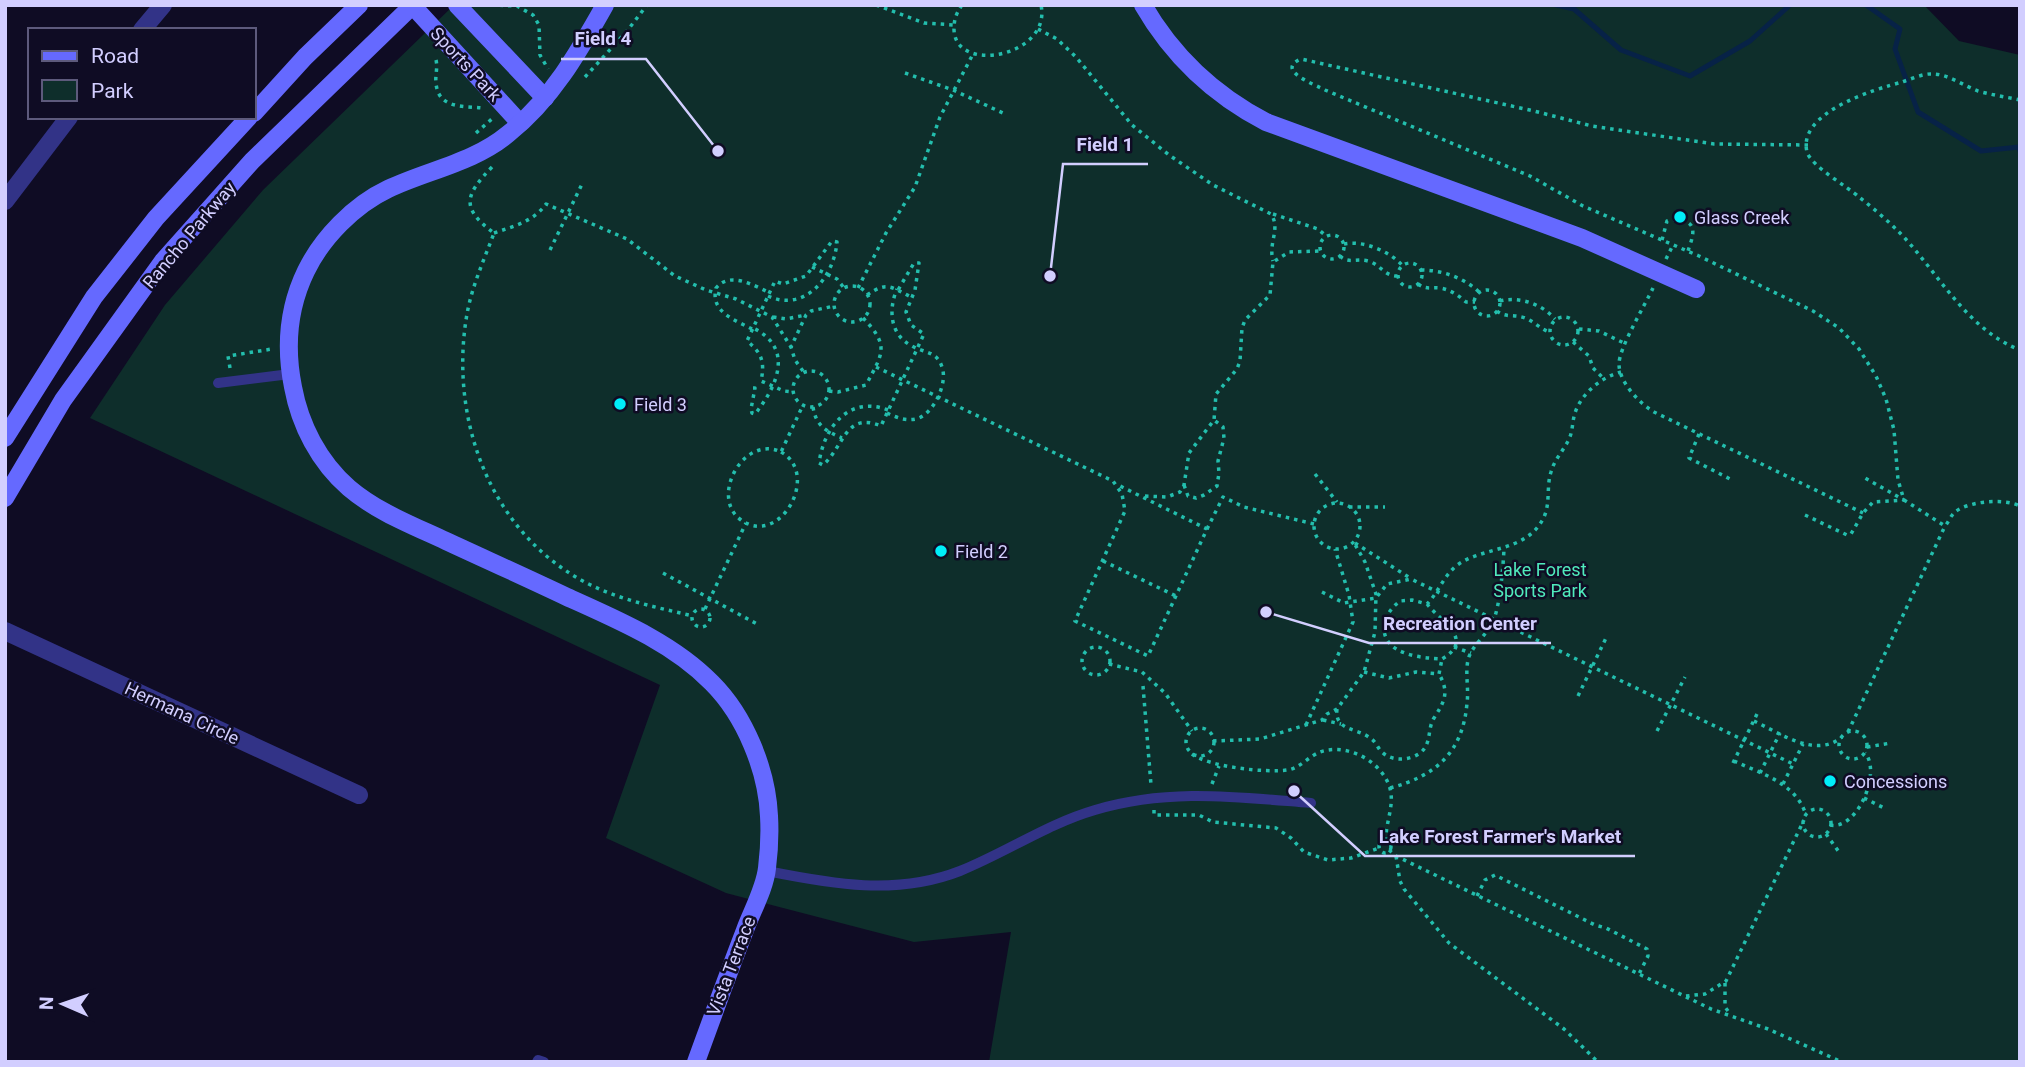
<svg xmlns="http://www.w3.org/2000/svg" width="2025" height="1067" font-family="Roboto,sans-serif">
<style>
.green{fill:#0e2e2b}
.lines{fill:none;stroke-linecap:round;stroke-linejoin:round}
.stream{stroke:#072247;stroke-width:5}
.path{stroke:#23bead;stroke-width:3.5;stroke-dasharray:3.5 5;stroke-linecap:butt}
.lane{stroke:#323387;stroke-width:10}
.street{stroke:#323387;stroke-width:18}
.secondary{stroke:#6569ff;stroke-width:18}
.poi-dot{fill:#00edf9;stroke:#0f0c24;stroke-width:2.5}
.labels{text-anchor:middle;dominant-baseline:central;stroke-width:5;stroke-linejoin:round;paint-order:stroke}
.street-label{font-size:18px;fill:#d2ceff;stroke:#0f0c24}
.poi-label{font-size:18px;fill:#d2ceff;stroke:#0f0c24;text-anchor:start}
.park-label{font-size:18px;fill:#50eabc;stroke:#0f0c24}
.leader{fill:none;stroke:#d2ceff;stroke-width:2.5}
.callout-dot{fill:#d2ceff;stroke:#0f0c24;stroke-width:2.5}
.callout-label{font-size:19px;text-anchor:middle;font-weight:bold;fill:#d2ceff;stroke:#0f0c24;stroke-width:5;stroke-linejoin:round;paint-order:stroke}
</style>
<rect width="100%" height="100%" fill="#0f0c24"/>
<!-- green -->
<polygon class="green" points="454,5 1924,5 1959,41 2020,55 2020,1062 989,1062 1011,932 914,942 726,893 606,838 660,685 90,418 165,305 263,190"/>
<g class="lines">
<!-- stream -->
<g class="stream">
<polyline points="1556,5 1574,9 1621,50 1690,76 1750,41 1790,5"/>
<polyline points="1866,5 1900,29 1895,49 1918,112 1981,151 2019,147 2020,151"/>
</g>
<!-- path -->
<g class="path">
<polyline points="491,5 517,6 533,15 539,25 540,55 548,69"/>
<polyline points="876,5 924,23 954,25"/>
<path d="M962 5C956 14 954 19 954 30 956 75 1052 56 1041 5"/>
<path d="M1038 29 1057 39 1076 57 1132 125 1169 155 1213 185 1271 214C1281 229 1268 242 1273 261"/>
<path d="M436 60C438 68 435 75 436 83 438 109 464 106 482 108"/>
<polyline points="905,73 953,90 1003,113"/>
<polyline points="585,77 627,31 647,5"/>
<path d="M2020 100C2006 97 1992 95 1978 91 1964 86 1948 74 1933 74 1924 73 1911 79 1902 82 1876 89 1797 112 1807 152 1811 166 1848 187 1859 197 1873 208 1887 220 1899 232 1938 272 1966 329 2020 350"/>
<polyline points="476,133 494,117"/>
<path d="M1808 145 1714 144 1592 126 1534 111 1301 59C1274 70 1316 85 1325 90L1530 176 1583 206 1699 256 1813 311 1839 328 1859 349 1876 376 1886 399 1894 430 1898 480 1904 500 1945 526C1948 523 1951 515 1955 512 1969 501 2004 498 2020 506"/>
<path d="M492 167C465 195 460 208 494 233 484 260 472 286 467 314 449 416 488 528 581 580 615 599 655 607 693 616"/>
<polyline points="1273,214 1318,229 1326,236"/>
<path d="M494 233C514 226 533 222 546 204L627 239 675 276 706 290 736 299 772 317 791 347"/>
<circle cx="1332" cy="247" r="12"/>
<path d="M1662 240 1667 221C1673 219 1678 219 1684 221 1699 225 1691 241 1688 251"/>
<path d="M1344 244C1363 240 1389 251 1402 265"/>
<polyline points="550,250 583,182"/>
<path d="M1340 256C1348 264 1357 258 1368 261 1380 264 1385 277 1398 276"/>
<polyline points="1666,259 1673,245"/>
<circle cx="1410" cy="275" r="12"/>
<polyline points="812,267 837,279 844,288"/>
<path d="M1421 270C1442 270 1465 278 1480 293"/>
<path d="M1418 284C1426 290 1431 287 1440 288 1451 290 1458 295 1466 302H1475"/>
<circle cx="852" cy="304" r="18"/>
<polyline points="858,288 886,233 915,187 940,117 973,54"/>
<path d="M1653 288C1645 305 1619 348 1619 364 1619 382 1639 403 1654 412L1863 513"/>
<circle cx="1487" cy="303" r="13"/>
<path d="M867 295C887 281 891 287 911 297"/>
<path d="M768 296C805 313 834 277 837 242L832 241 806 276 783 284 775 281 747 341C762 353 765 362 761 381L784 391 793 392"/>
<path d="M1500 301C1519 296 1542 304 1555 319"/>
<path d="M1497 311C1505 318 1515 314 1525 318 1534 321 1541 330 1550 332"/>
<circle cx="1564" cy="331" r="14"/>
<polyline points="773,317 786,319 806,315"/>
<path d="M752 329C735 320 710 312 716 288 730 271 753 285 770 293"/>
<polyline points="1579,329 1599,331 1626,344"/>
<polyline points="1573,342 1589,356 1593,368 1603,378"/>
<polyline points="876,367 1113,481 1122,494 1125,511 1075,621 1148,656 1207,529 1116,484"/>
<polyline points="230,368 228,356 272,349"/>
<circle cx="811" cy="389" r="18"/>
<polyline points="803,371 795,360 791,347 806,315 811,311 834,306"/>
<path d="M753 388H755L751 409 752 413 755 414C778 385 794 348 753 328"/>
<path d="M829 391 838 392 866 385C883 353 890 346 863 318"/>
<path d="M813 407C816 426 826 431 842 438"/>
<path d="M888 410C849 395 824 427 819 463L823 465C844 447 845 411 881 426L924 334 911 325 906 312 915 290 919 263H914L898 290"/>
<path d="M887 413C897 418 908 422 919 418 934 412 948 383 942 367 937 351 924 353 912 346 890 335 888 310 897 289"/>
<polyline points="1699,434 1689,458 1732,480"/>
<path d="M781 452C821 474 780 548 741 520 709 497 744 434 781 452L803 405"/>
<polyline points="1315,474 1337,502"/>
<polyline points="1184,485 1188,496 1196,498 1204,495 1217,486 1219,473 1218,461 1224,438 1223,427 1214,420"/>
<polyline points="1145,496 1167,497 1180,492 1184,485 1189,453 1214,420 1216,394 1237,369 1240,361 1242,328 1245,320 1270,295 1273,262 1289,252 1320,251"/>
<circle cx="1337" cy="526" r="23"/>
<polyline points="1349,507 1385,507"/>
<polyline points="1805,515 1847,535 1851,534 1863,513 1873,502 1904,500 1865,478"/>
<polyline points="1207,529 1223,497 1244,507 1314,524"/>
<polyline points="1355,543 1410,578"/>
<polyline points="1103,561 1176,596"/>
<polyline points="663,573 757,624"/>
<polyline points="1322,592 1344,603 1376,598 1387,584 1411,579 1793,764"/>
<path d="M1427 604C1440 621 1476 639 1442 659 1422 658 1385 655 1384 629 1384 617 1391 608 1400 601L1412 600 1427 604C1438 593 1443 577 1456 566 1482 546 1525 553 1543 519 1551 504 1546 487 1551 472 1554 460 1564 450 1569 439 1573 431 1572 422 1575 413 1581 394 1601 377 1621 372"/>
<polyline points="705,609 746,523"/>
<circle cx="701" cy="618" r="9"/>
<polyline points="1454,647 1471,653"/>
<circle cx="1096" cy="661" r="14"/>
<polyline points="1109,664 1142,672 1165,693 1192,731"/>
<polyline points="1364,672 1389,678 1416,672 1439,674 1442,659"/>
<polyline points="1143,686 1151,785"/>
<polyline points="1578,696 1606,638"/>
<path d="M1337 709C1334 731 1358 728 1370 738 1375 741 1377 746 1380 750 1390 762 1409 761 1420 753 1432 744 1427 729 1434 718 1444 702 1450 693 1439 674"/>
<polyline points="1323,720 1341,724"/>
<path d="M1754 721C1780 733 1815 759 1842 737"/>
<polyline points="1306,725 1353,622 1349,595 1335,549"/>
<circle cx="1200" cy="742" r="14"/>
<polyline points="1657,731 1685,677"/>
<circle cx="1853" cy="745" r="14"/>
<polyline points="1848,732 1945,526"/>
<polyline points="1213,741 1260,739 1322,720 1327,714 1337,709 1364,672 1375,632 1376,594 1365,562 1353,541"/>
<polyline points="1867,747 1891,743"/>
<path d="M1192 754C1209 767 1266 773 1287 770 1299 769 1309 756 1320 752 1348 742 1386 763 1391 793 1393 810 1385 825 1386 841"/>
<path d="M1734 761C1762 774 1796 783 1806 815"/>
<polyline points="1733,763 1757,714"/>
<polyline points="1760,773 1780,733"/>
<polyline points="1212,784 1219,766"/>
<polyline points="1783,784 1803,744"/>
<path d="M1390 788C1436 776 1463 752 1467 703 1469 689 1465 674 1468 660 1471 647 1486 635 1492 624 1500 608 1503 568 1504 549"/>
<polyline points="1864,798 1884,808"/>
<circle cx="1817" cy="823" r="14"/>
<polyline points="1154,810 1154,815 1199,815 1213,822 1276,828 1291,838 1304,852 1328,860 1351,858 1379,848"/>
<path d="M1830 825C1857 831 1882 772 1865 753"/>
<polyline points="1826,834 1839,852"/>
<circle cx="1385" cy="847" r="6"/>
<polyline points="1389,850 1396,856 1711,1009 1768,1029 1842,1062"/>
<polyline points="1396,856 1400,881 1404,889 1449,943 1564,1029 1598,1062"/>
<polyline points="1477,896 1485,880 1495,875 1595,925 1606,928 1647,949 1648,956 1639,974"/>
<polyline points="1725,983 1725,1007 1731,1015"/>
<polyline points="1686,996 1705,994 1726,981 1804,820"/>
</g>
<!-- lane -->
<g class="lane">
<polyline points="218,383 290,374"/>
<path d="M767 871C832 884 896 896 960 871 1007 852 1047 824 1095 810 1169 788 1236 797 1311 803"/>
<polyline points="537,1062 538,1060 544,1062"/>
</g>
<!-- street -->
<g class="street">
<polyline points="142,30 163,5"/>
<polyline points="5,201 69,117"/>
<polyline points="5,631 359,795"/>
</g>
<!-- secondary -->
<g class="secondary">
<polyline points="412,5 520,123"/>
<polyline points="457,5 545,98"/>
<path d="M605 5C578 53 552 99 508 134 473 163 428 170 388 189 354 205 322 238 306 271 288 308 285 347 293 387 300 425 319 462 349 488 377 512 414 526 446 541 487 560 527 578 567 597 618 620 673 643 712 683 745 716 767 770 769 816 770 833 769 852 767 868 765 888 752 911 745 930 728 974 712 1018 696 1062"/>
<path d="M1143 5C1173 57 1214 95 1266 122L1582 238 1696 289"/>
<polyline points="254,113 305,57 359,5"/>
<polyline points="5,438 94,297 156,218 249,117"/>
<polyline points="5,498 63,400 163,261 252,161 413,5"/>
</g>
</g>
<!-- markers -->
<g class="poi-dot">
<circle cx="1680" cy="217" r="7"/>
<circle cx="620" cy="404" r="7"/>
<circle cx="941" cy="551" r="7"/>
<circle cx="1830" cy="781" r="7"/>
</g>
<g class="labels">
<!-- street labels -->
<g class="street-label">
<text transform="translate(466 64) rotate(47)">Sports Park</text>
<text transform="translate(189 235) rotate(-50)">Rancho Parkway</text>
<text transform="translate(182 713) rotate(25)">Hermana Circle</text>
<text transform="translate(731 966) rotate(-69)">Vista Terrace</text>
</g>
<!-- poi labels -->
<g class="poi-label">
<text x="1694" y="217">Glass Creek</text>
<text x="634" y="404">Field 3</text>
<text x="955" y="551">Field 2</text>
<text x="1844" y="781">Concessions</text>
</g>
<!-- park labels -->
<g class="park-label">
<text x="1540" y="569">Lake Forest<tspan x="1540" dy="21">Sports Park</tspan></text>
</g>
</g>
<!-- callouts -->
<path class="leader" d="M718 151L646 59H561M1050 276L1063 164H1148M1266 612L1369 643H1551M1294 791L1365 856H1635"/>
<g class="callout-dot">
<circle cx="718" cy="151" r="7"/>
<circle cx="1050" cy="276" r="7"/>
<circle cx="1266" cy="612" r="7"/>
<circle cx="1294" cy="791" r="7"/>
</g>
<g class="callout-label">
<text x="603" y="45">Field 4</text>
<text x="1105" y="151">Field 1</text>
<text x="1460" y="630">Recreation Center</text>
<text x="1500" y="843">Lake Forest Farmer's Market</text>
</g>
<!-- border -->
<rect width="2025" height="1067" fill="none" stroke="#d2ceff" stroke-width="14"/>
<!-- legend -->
<rect x="28" y="28" width="228" height="91" fill="#0f0c24" stroke="#5d5a7c" stroke-width="2"/>
<rect x="42" y="51" width="35" height="10" fill="#6569ff" stroke="#5d5a7c" stroke-width="2"/>
<text x="91" y="63" font-size="21" fill="#d2ceff">Road</text>
<rect x="42" y="80" width="35" height="21" fill="#0e2e2b" stroke="#5d5a7c" stroke-width="2"/>
<text x="91" y="98" font-size="21" fill="#d2ceff">Park</text>
<!-- north arrow -->
<g transform="translate(63 1004) rotate(272)" stroke="#0f0c24" stroke-width="5" paint-order="stroke">
<path d="M0-5L12 26L0 18L-12 26Z" fill="#d2ceff"/>
<text y="-10" font-size="19" font-weight="bold" text-anchor="middle" fill="#d2ceff">N</text>
</g>
</svg>
